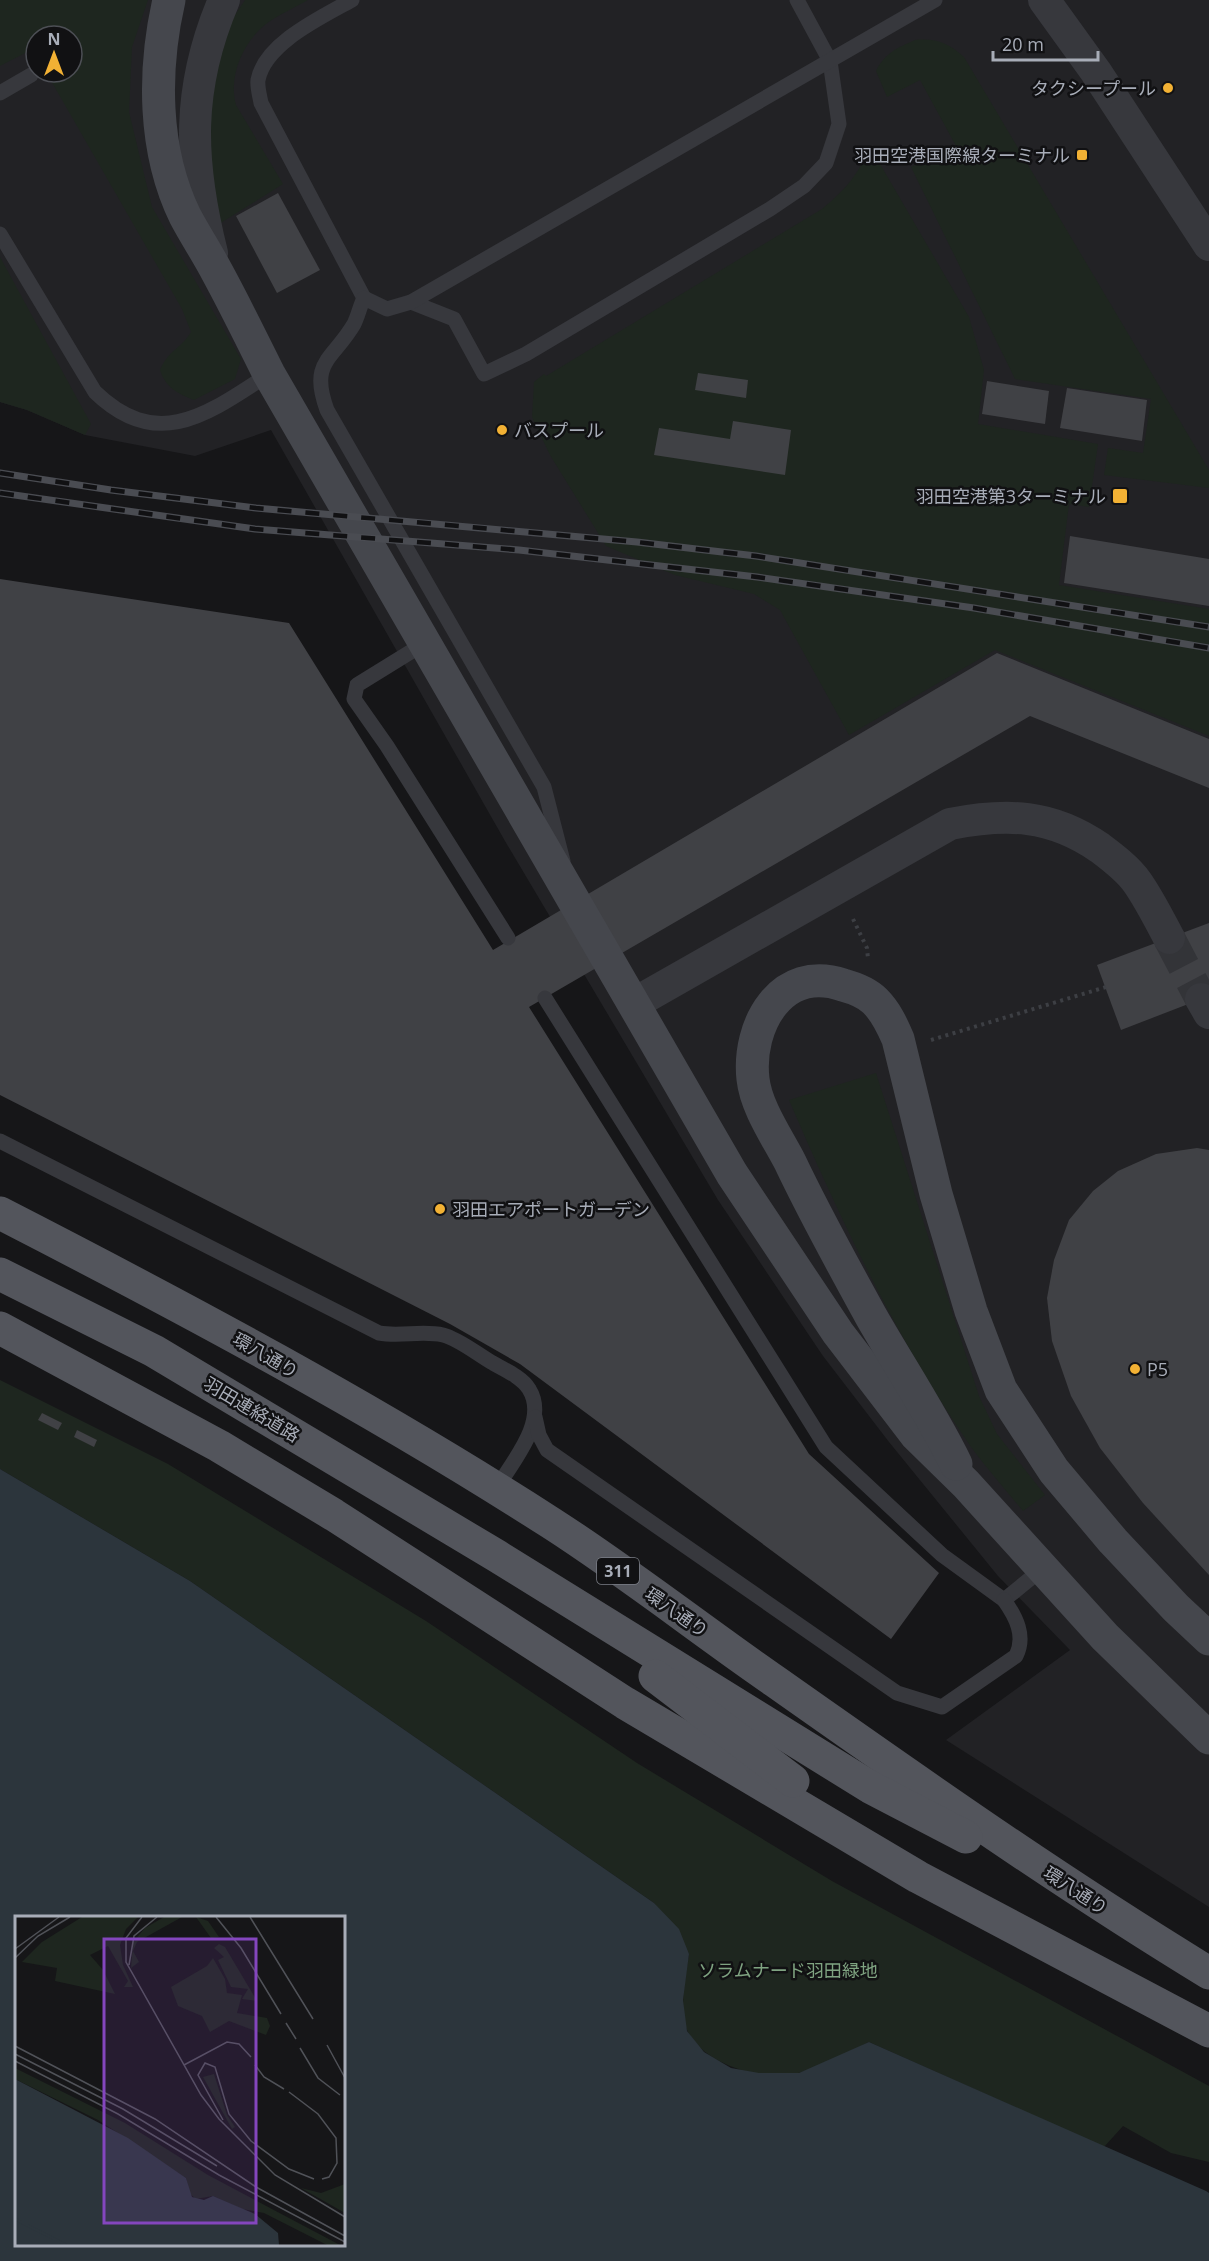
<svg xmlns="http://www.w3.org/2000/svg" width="1209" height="2261" font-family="'Open Sans','Noto Sans JP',sans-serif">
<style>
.built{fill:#222225;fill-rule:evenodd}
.green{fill:#1e261f}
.water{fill:#2c353c;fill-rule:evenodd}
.building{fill:#404145}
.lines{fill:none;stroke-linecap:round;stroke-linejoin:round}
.street-tunnel{stroke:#333438;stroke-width:32;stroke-dasharray:32 16;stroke-linecap:butt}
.path{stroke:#3d3f44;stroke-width:4;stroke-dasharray:3 4.5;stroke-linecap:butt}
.lane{stroke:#37383d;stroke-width:15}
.street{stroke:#37383d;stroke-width:32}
.secondary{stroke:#45474d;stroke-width:33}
.primary{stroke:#53555c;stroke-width:33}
.rail-casing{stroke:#4a4c52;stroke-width:7}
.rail{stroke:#111113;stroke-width:4.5;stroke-dasharray:14;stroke-linecap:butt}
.poi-dot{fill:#f2b134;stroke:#111113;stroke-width:2}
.labels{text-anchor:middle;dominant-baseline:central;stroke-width:5;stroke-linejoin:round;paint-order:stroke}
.shield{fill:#111113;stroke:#7b7e86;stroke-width:1.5}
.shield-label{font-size:16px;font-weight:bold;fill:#a8adb8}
.poi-label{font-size:18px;fill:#a8adb8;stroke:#111113;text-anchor:end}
.street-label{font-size:18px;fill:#a8adb8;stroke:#111113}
.park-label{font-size:18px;fill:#7fa381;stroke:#111113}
.inset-river{fill:none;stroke:#2c353c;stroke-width:3}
.inset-road{fill:none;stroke:#505258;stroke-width:1.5}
.view{fill:#8446be;fill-opacity:0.15;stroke:#8446be;stroke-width:3}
.inset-edge{fill:none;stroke:#a8adb8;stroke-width:3}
</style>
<rect width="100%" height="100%" fill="#161618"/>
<!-- built -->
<path class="built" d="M0 0H1209V1907L946 1740 1070 1650 998 1576 889 1442 823 1356 718 1200 505 841 271 430 195 456 85 435 27 410 0 402ZM36 36H72V72H36Z"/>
<!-- green -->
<g class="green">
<path d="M0 0H148L132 47 129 112 152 207 241 359 235 379 194 400C177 393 166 388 160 370 170 348 179 351 191 332L182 309 46 72H72V36H36V53L33 49 0 66Z"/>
<path d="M245 0H308C294 8 278 15 266 24 243 42 228 76 236 105L283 184 219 224 207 163 214 81 231 21Z"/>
<path d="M915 40C936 38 948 43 964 57L1209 470V488L1104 475 1108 448 1143 453 1151 399 1015 379 911 167 956 146 920 80 887 97 876 71C885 53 897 48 915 40Z"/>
<path d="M869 145 969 317 984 370 978 424 1098 444 1089 507 1069 504 1059 585 1209 609V736L995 650 849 735 780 610 754 594 675 575 606 546 550 455 532 417 534 382 544 374 546 376 822 209C844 191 861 173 869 145Z"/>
<polygon points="0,257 91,424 85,435 27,410 0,402"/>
<path d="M876 1073 979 1396 997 1434 1045 1495 1023 1511C1006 1490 987 1469 971 1447 897 1340 840 1219 789 1100Z"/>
<path d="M0 1380 168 1464 426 1621 637 1763 832 1881 1209 2086V2162L1171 2153 1123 2126 1104 2147 869 2042C847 2053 825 2065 802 2072 767 2083 705 2066 688 2032 678 2012 686 1975 689 1954L654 1903 190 1581 0 1469Z"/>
</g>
<!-- water -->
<path class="water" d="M0 1469 190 1581 654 1903 679 1929 689 1954 683 2000 687 2031 704 2052 731 2068 759 2073H799L869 2042 1206 2191 1209 2193V2261H0ZM16 1918H344V2244H16Z"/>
<!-- building -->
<g class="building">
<polygon points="278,193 320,270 277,293 236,216"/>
<polygon points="698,373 748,380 746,398 695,390"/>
<polygon points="987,381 1049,391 1045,424 982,414"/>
<polygon points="1067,388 1147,400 1142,441 1060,428"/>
<polygon points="733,421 791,430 785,475 654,455 659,428 730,439"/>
<polygon points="1070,536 1209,559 1209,606 1064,583"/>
<polygon points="0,579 289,623 493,950 997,653 1209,739 1209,788 1030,716 529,1007 809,1454 939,1573 891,1639 520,1364 450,1324 0,1095"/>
<polygon points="1209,923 1209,996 1121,1030 1097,965"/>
<polygon points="1197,1148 1209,1150 1209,1575 1143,1503 1100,1448 1071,1396 1052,1341 1047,1298 1054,1260 1069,1220 1093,1191 1118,1171 1156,1154"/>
<polygon points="42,1413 62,1423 58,1430 38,1420"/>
<polygon points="77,1430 97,1440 94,1447 74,1437"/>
</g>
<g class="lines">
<!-- street-tunnel -->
<polyline class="street-tunnel" points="1169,938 1201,999"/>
<!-- path -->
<g class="path">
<polyline points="853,919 867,948 868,959"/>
<polyline points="931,1040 1106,987"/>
</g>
<!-- lane -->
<g class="lane">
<path d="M352 0C322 17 265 43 258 80 257 87 260 97 261 103L364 298"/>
<polyline points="0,93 31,75"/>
<path d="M0 234 95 392C158 453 209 413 269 374"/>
<polyline points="411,302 454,319 484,374 526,354 770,209 804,186 826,163 839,124 830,61 797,0"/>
<polyline points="425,643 357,685 354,699 387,746 508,938"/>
<path d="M563 861 544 787 327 410C309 361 333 360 354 324 358 316 360 306 364 298L387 309 411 302 935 0"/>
<polyline points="545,998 826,1447 942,1555 1004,1600 1042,1569"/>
<path d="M0 1141 379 1333C401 1337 422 1330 443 1335 459 1339 477 1354 491 1362 503 1369 522 1377 529 1389 549 1421 512 1462 496 1489"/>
<path d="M535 1417 539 1435 547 1450 897 1693 942 1707 1016 1656C1026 1636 1016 1617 1004 1600"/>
</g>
<!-- street -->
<g class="street">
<polyline points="1044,0 1096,72 1209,245"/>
<path d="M212 253C189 161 186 89 224 0"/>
<polyline points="1201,999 1209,1013"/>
<path d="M635 1003 950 824C1007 813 1051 814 1100 848 1112 857 1128 869 1137 882 1149 899 1159 919 1169 938"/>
</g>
<!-- secondary -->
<g class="secondary">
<path d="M169 0C153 70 153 150 185 216 195 235 207 253 217 272 235 305 252 340 269 374L732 1174 838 1333 916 1435 966 1484 1105 1637 1209 1738"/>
<path d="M956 1464C931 1413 900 1367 872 1318 844 1267 815 1215 790 1162 777 1137 756 1107 753 1079 747 1026 781 964 843 985 854 988 867 993 875 1001 886 1012 892 1025 898 1039L936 1194 971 1311 1001 1390 1054 1471 1113 1541 1176 1608 1209 1639"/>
</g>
<!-- primary -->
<g class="primary">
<path d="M0 1213C187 1309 374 1409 551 1523 621 1568 688 1620 756 1668 905 1773 1053 1878 1209 1973"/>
<polyline points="0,1274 154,1351 497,1556 870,1787 966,1837"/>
<polyline points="0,1328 219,1446 334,1515 625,1703 918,1877 1209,2031"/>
<polyline points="655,1676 793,1781"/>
</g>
<!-- rail casing -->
<g class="rail-casing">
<g id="rail">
<polyline points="0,473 111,490 256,508 637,542 756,556 1209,627"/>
<polyline points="0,493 255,529 519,550 757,577 974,608 1209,648"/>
</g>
</g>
<!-- rail -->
<use href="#rail" class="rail"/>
</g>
<!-- markers -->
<g class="poi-dot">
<circle cx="1168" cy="88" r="6"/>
<rect x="1076" y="149" width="12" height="12" rx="3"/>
<circle cx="502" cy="430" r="6"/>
<rect x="1112" y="488" width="16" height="16" rx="3"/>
<circle cx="440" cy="1209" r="6"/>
<circle cx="1135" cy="1369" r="6"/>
</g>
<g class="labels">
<!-- shield labels -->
<rect class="shield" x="597" y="1558" width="42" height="26" rx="4.5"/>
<g class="shield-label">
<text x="618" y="1571">311</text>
</g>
<!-- poi labels -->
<g class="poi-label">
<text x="1156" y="88">タクシープール</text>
<text x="1070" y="155">羽田空港国際線ターミナル</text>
<text x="514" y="430" text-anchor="start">バスプール</text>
<text x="1106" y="496">羽田空港第3ターミナル</text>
<text x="452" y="1209" text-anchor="start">羽田エアポートガーデン</text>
<text x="1147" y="1369" text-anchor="start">P5</text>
</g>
<!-- street labels -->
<g class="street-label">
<text transform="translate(266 1355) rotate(30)">環八通り</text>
<text transform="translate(252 1409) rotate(31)">羽田連絡道路</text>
<text transform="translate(677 1612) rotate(35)">環八通り</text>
<text transform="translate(1076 1890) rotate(33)">環八通り</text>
</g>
<!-- park labels -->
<g class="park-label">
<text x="788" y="1970">ソラムナード羽田緑地</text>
</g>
</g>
<!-- overview -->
<g transform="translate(15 1916)">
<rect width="330" height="330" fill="#161618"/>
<path d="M67 1H123L111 13 105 29 108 49 118 71H109L113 65 93 30 75 39 88 54 100 78 40 65 42 52 7 46 27 26ZM149 1H167L122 26 118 35 124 46 116 52 118 26 130 12ZM181 1 193 5 204 21 196 22ZM204 28 210 31 242 85 227 83 233 73 216 71 203 44 209 41 199 32ZM198 42 210 63 212 77 227 79 222 97 252 102 255 110 251 119 214 105 195 116 187 100 163 90 156 71 192 50ZM0 152 110 207 193 259 325 329H312L249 297 227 293 198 280 181 283 175 278 171 262 83 204 0 163ZM199 158 212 199 220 211 217 213 188 161ZM330 268V297L286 272 306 277Z" fill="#1e261f"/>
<path d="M0 163 113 222 171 262 177 281 189 284 198 280 240 298 263 317 264 329H0Z" fill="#2c353c"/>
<path class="inset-river" d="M0 303 51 329"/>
<path class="inset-road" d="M127 1 111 22V46L186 179 204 203 260 259 330 301M201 1 226 32 266 98M235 1 298 103M0 33 44 1M0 42 23 20 55 1M114 49 119 20 142 1M271 107 281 123M312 129 330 162M0 130 140 203 241 271 330 320M285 132 303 162 325 179M0 138 108 193 202 250M0 145 103 198 204 259 330 326M169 149 212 126 224 128 236 141M240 149 249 161 269 173M274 176 303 198 321 222 322 247 314 261 307 263M208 204 183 159 190 147 200 151 214 198 236 225 274 253 299 263"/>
<path class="view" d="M89 23H241V307H89Z"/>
<rect width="330" height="330" class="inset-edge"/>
</g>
<!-- north arrow -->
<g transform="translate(54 54)"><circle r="28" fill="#111113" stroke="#4d4f55" stroke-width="1.5"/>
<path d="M0-4.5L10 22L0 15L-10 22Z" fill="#f2b134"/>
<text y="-9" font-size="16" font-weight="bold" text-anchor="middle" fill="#a8adb8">N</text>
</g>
<!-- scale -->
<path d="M993 51v9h105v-9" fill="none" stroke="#a8adb8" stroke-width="3"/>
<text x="1002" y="51" font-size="18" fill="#a8adb8" stroke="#111113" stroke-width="4.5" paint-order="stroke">20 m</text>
</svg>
